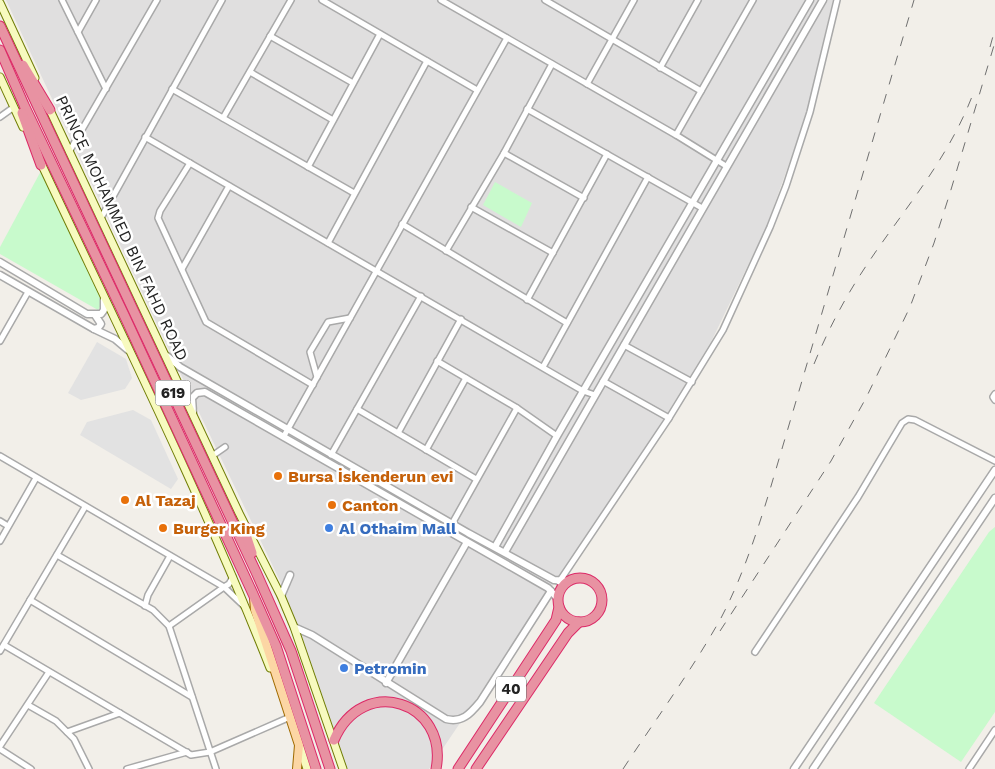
<svg xmlns="http://www.w3.org/2000/svg" width="995" height="769" font-family="'Work Sans',sans-serif">
<style>
.residential{fill:#e0dfdf}
.park{fill:#c8facc}
.parking{fill:#e2e2e2}
.lines{fill:none;stroke-linecap:round;stroke-linejoin:round}
.minor-casing{stroke:#a9a9a9;stroke-width:8}
.tertiary-casing{stroke:#a9a9a9;stroke-width:9}
.secondary-casing{stroke:#707d05;stroke-width:9}
.primary-casing{stroke:#a06b00;stroke-width:10}
.motorway-casing{stroke:#dc2a67;stroke-width:11}
.minor{stroke:#fff;stroke-width:5}
.tertiary{stroke:#fff;stroke-width:6}
.secondary{stroke:#f7fabf;stroke-width:7}
.primary{stroke:#fcd6a4;stroke-width:8}
.motorway{stroke:#e892a2;stroke-width:9}
.rail{stroke:#707070;stroke-width:1;stroke-dasharray:10 10;stroke-linecap:butt}
.food-dot{fill:#e8710a;stroke:#fff;stroke-width:2}
.shop-dot{fill:#3f7fe0;stroke:#fff;stroke-width:2}
.labels{text-anchor:middle;dominant-baseline:central;stroke-width:5;stroke-linejoin:round;paint-order:stroke}
.shield{fill:#fff;stroke:#646464;stroke-width:1}
.shield-label{font-size:15px;font-weight:bold;fill:#222}
.street-label{font-size:16px;fill:#222;stroke:#fff}
.food-label{font-size:16px;font-weight:bold;fill:#c56008;stroke:#fff;text-anchor:start}
.shop-label{font-size:16px;font-weight:bold;fill:#366cbe;stroke:#fff;text-anchor:start}
</style>
<rect width="100%" height="100%" fill="#f2efe9"/>
<!-- residential -->
<polygon class="residential" points="6,0 833,0 805,119 766,228 711,342 651,440 429,769 344,769 280,581 169,350"/>
<!-- park -->
<g class="park">
<polygon points="42,169 103,302 98,310 0,254 0,247"/>
<polygon points="495,182 532,203 521,227 483,205"/>
<polygon points="995,527 995,712 961,762 874,703 989,532"/>
</g>
<!-- parking -->
<g class="parking">
<polygon points="97,342 126,359 132,378 125,389 81,400 68,393"/>
<polygon points="133,410 151,420 178,479 171,489 80,435 87,422"/>
</g>
<g class="lines">
<!-- minor casing -->
<g class="minor-casing">
<g id="minor">
<polyline points="62,0 106,89"/>
<polyline points="322,0 477,90"/>
<polyline points="441,0 676,135 726,166"/>
<polyline points="545,0 701,91"/>
<polyline points="78,32 96,0"/>
<polyline points="270,36 353,83"/>
<polyline points="660,68 698,0"/>
<polyline points="250,72 333,120"/>
<polyline points="587,84 634,0"/>
<polyline points="172,89 354,193"/>
<polyline points="527,109 702,208"/>
<polyline points="0,117 14,107"/>
<polyline points="223,118 291,0"/>
<polyline points="676,135 753,0"/>
<polyline points="145,137 583,391 595,395"/>
<polyline points="69,152 157,0"/>
<polyline points="504,153 584,198"/>
<polyline points="190,163 160,211 158,218 206,322 313,385"/>
<polyline points="308,167 380,34"/>
<polyline points="471,207 553,253"/>
<polyline points="101,218 222,0"/>
<polyline points="402,224 567,323"/>
<polyline points="328,243 427,61"/>
<polyline points="446,251 504,153 552,64"/>
<polyline points="182,269 229,186"/>
<polyline points="527,300 607,154"/>
<polyline points="0,341 28,292"/>
<polyline points="624,345 692,382"/>
<polyline points="437,361 517,408 557,436"/>
<polyline points="543,367 648,177"/>
<polyline points="317,377 310,352 328,322 350,318"/>
<polyline points="603,381 669,418"/>
<polyline points="995,394 993,397 995,400"/>
<polyline points="357,409 476,479"/>
<polyline points="398,433 461,319"/>
<polyline points="284,436 507,38"/>
<polyline points="426,450 466,378"/>
<polyline points="331,455 421,296"/>
<polyline points="0,456 224,587 169,626"/>
<polyline points="212,456 225,447"/>
<polyline points="0,521 8,526"/>
<polyline points="448,531 517,408"/>
<polyline points="0,541 36,478"/>
<polyline points="57,555 153,610 169,626 216,769"/>
<polyline points="233,577 229,584 224,587 244,606"/>
<polyline points="559,582 669,418 723,330 770,227 786,186 810,112 837,0"/>
<polyline points="30,600 192,697"/>
<polyline points="145,606 148,595 170,556"/>
<polyline points="4,645 191,755 210,752 290,717"/>
<polyline points="0,651 85,507"/>
<polyline points="755,652 858,497 902,423 908,419 915,420 995,461"/>
<polyline points="28,705 56,721 74,739 89,769"/>
<polyline points="67,732 120,713"/>
<polyline points="0,746 49,672"/>
<polyline points="0,749 31,769"/>
<polyline points="127,769 187,752"/>
<polyline points="969,769 995,730"/>
</g>
</g>
<!-- tertiary casing -->
<g class="tertiary-casing">
<g id="tertiary">
<polyline points="0,262 87,314 101,314 104,310 104,299"/>
<polyline points="0,275 94,329 115,339 128,350"/>
<polyline points="94,329 98,328 101,324 95,315"/>
<polyline points="167,356 180,367 468,533 554,580 569,581"/>
<polyline points="193,413 192,398 197,393 205,392 548,588 558,599"/>
<polyline points="495,547 557,436 810,0"/>
<polyline points="505,552 823,0"/>
<polyline points="281,596 290,575"/>
<path d="M294 627 312 635 446 719C462 723 470 714 480 702L551 591"/>
<polyline points="386,683 467,542"/>
<polyline points="794,769 995,470"/>
<polyline points="813,769 995,498"/>
</g>
</g>
<!-- secondary casing -->
<g class="secondary-casing">
<g id="secondary">
<polyline points="0,3 35,78"/>
<polyline points="0,77 23,127"/>
<polyline points="48,106 239,513 281,596 294,627 343,769"/>
<path d="M40 161C119 329 202 496 270 668"/>
<polyline points="300,747 307,769"/>
</g>
</g>
<!-- primary casing -->
<g class="primary-casing">
<polyline id="primary" points="254,598 255,610 299,745 297,769"/>
</g>
<!-- motorway casing -->
<g class="motorway-casing">
<g id="motorway">
<polyline points="0,26 256,572 291,651 330,769"/>
<polyline points="0,50 24,105 125,317 253,594 276,646 316,769"/>
<polyline points="23,65 50,110"/>
<polyline points="22,113 41,165"/>
<polyline points="247,528 247,538 252,553"/>
<circle cx="580" cy="600" r="22"/>
<path d="M334 740C363 673 449 702 436 769"/>
<polyline points="458,769 556,620 559,607"/>
<polyline points="476,769 568,633 579,622"/>
</g>
</g>
<!-- minor -->
<use href="#minor" class="minor"/>
<!-- tertiary -->
<use href="#tertiary" class="tertiary"/>
<!-- secondary -->
<use href="#secondary" class="secondary"/>
<!-- primary -->
<use href="#primary" class="primary"/>
<!-- motorway -->
<use href="#motorway" class="motorway"/>
<!-- rail -->
<g class="rail">
<polyline points="990,47 995,29"/>
<path d="M814 364C826 335 840 307 857 280 897 216 945 167 973 94"/>
<polyline points="720,631 831,461 866,398 910,307 934,243 950,193 995,42"/>
<path d="M623 769C656 719 692 670 721 618 742 578 756 535 769 493L914 0"/>
</g>
</g>
<!-- markers -->
<g class="food-dot">
<circle cx="278" cy="476" r="5"/>
<circle cx="125" cy="500" r="5"/>
<circle cx="332" cy="505" r="5"/>
<circle cx="163" cy="528" r="5"/>
</g>
<g class="shop-dot">
<circle cx="329" cy="528" r="5"/>
<circle cx="344" cy="668" r="5"/>
</g>
<g class="labels">
<!-- shield labels -->
<g class="shield">
<rect x="155.5" y="380.5" width="35" height="25" rx="4"/>
<rect x="496" y="676.5" width="30" height="25" rx="4"/>
</g>
<g class="shield-label">
<text x="173" y="393">619</text>
<text x="511" y="689">40</text>
</g>
<!-- street labels -->
<g class="street-label">
<text transform="translate(122 228) rotate(65)">PRINCE MOHAMMED BIN FAHD ROAD</text>
</g>
<!-- food labels -->
<g class="food-label">
<text x="288" y="476">Bursa İskenderun evi</text>
<text x="135" y="500">Al Tazaj</text>
<text x="342" y="505">Canton</text>
<text x="173" y="528">Burger King</text>
</g>
<!-- shop labels -->
<g class="shop-label">
<text x="339" y="528">Al Othaim Mall</text>
<text x="354" y="668">Petromin</text>
</g>
</g>
</svg>
